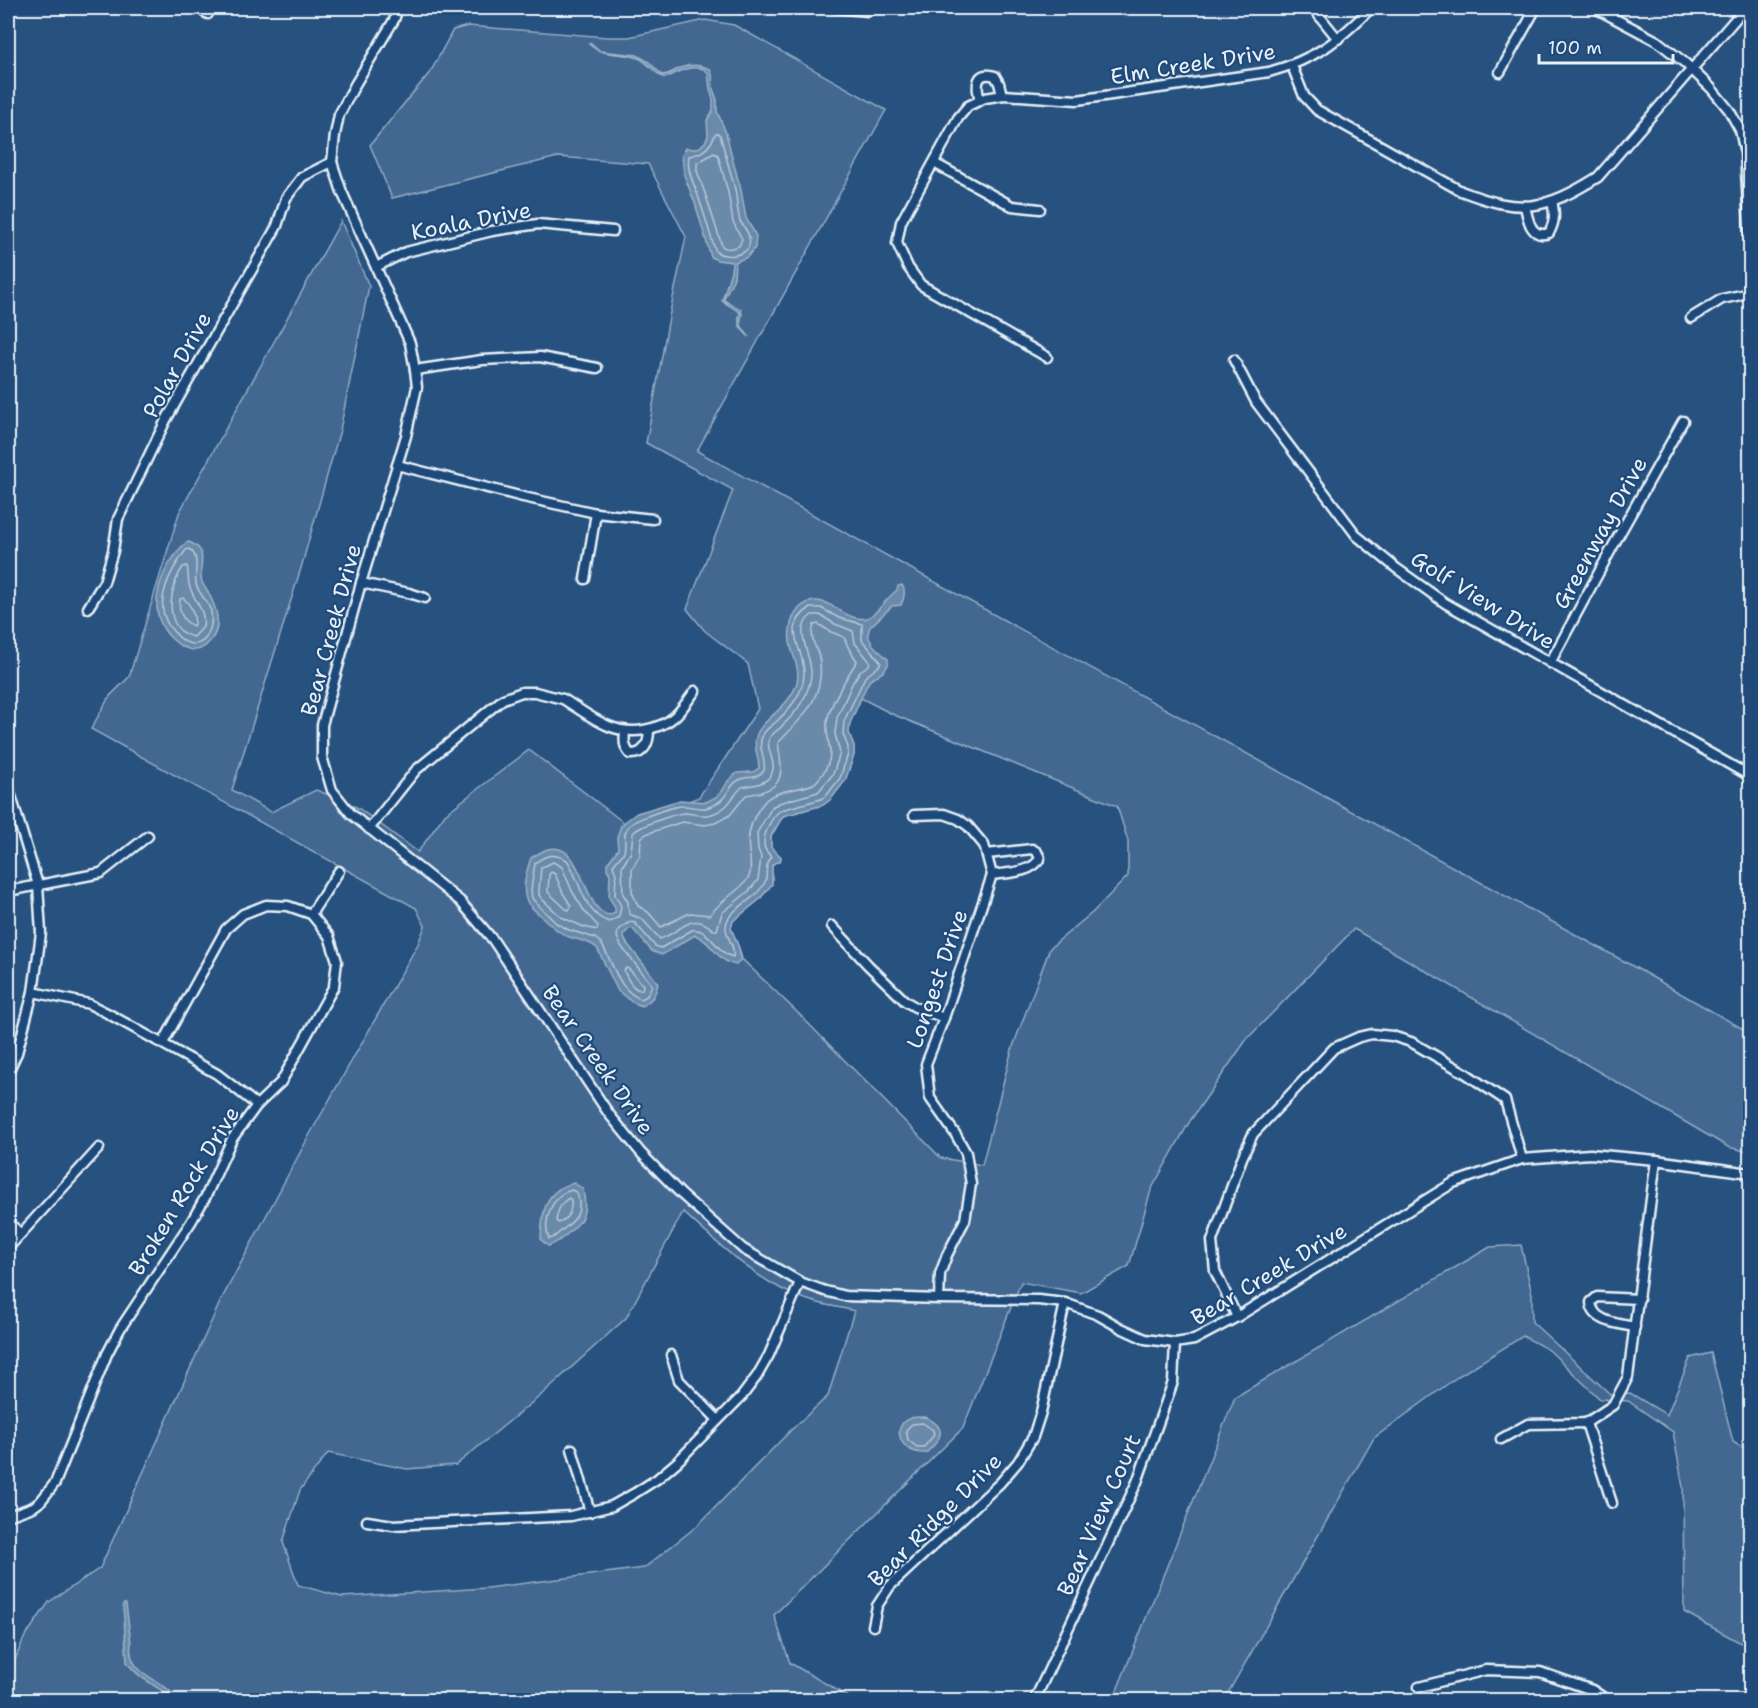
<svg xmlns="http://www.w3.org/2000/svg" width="1758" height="1708" font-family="'Shantell Sans',sans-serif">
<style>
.green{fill:#436891;stroke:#96acc4;stroke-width:1.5;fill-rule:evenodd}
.water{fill:#6b8aaa;stroke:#9db3c9;stroke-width:1.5}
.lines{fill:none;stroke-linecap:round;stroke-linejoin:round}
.shore{stroke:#b6c8d9;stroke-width:1.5}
.street-casing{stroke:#e8f1f8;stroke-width:13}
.street{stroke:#1f4a7a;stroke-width:8}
.labels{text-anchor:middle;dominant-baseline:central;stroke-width:4.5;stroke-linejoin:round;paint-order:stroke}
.street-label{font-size:22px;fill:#e8f1f8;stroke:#1f4a7a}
</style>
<rect width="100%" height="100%" fill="#27517f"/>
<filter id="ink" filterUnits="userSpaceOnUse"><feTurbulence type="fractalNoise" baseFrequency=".0167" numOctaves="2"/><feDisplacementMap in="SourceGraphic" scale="12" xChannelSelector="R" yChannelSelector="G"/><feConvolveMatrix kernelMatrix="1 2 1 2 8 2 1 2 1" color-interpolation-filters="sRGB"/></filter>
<g filter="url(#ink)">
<!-- green -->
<g class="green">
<path d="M705 20 734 25 886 110 697 451 1629 964 1750 1033V1152L1728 1147 1354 929 1247 1039 1190 1121 1151 1190 1129 1266 1081 1293 1021 1282 963 1428 774 1615 790 1663 854 1700H8V1677L24 1638 49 1602 100 1568 221 1300 310 1134 418 944 425 926 416 908 91 729 109 697 129 677 179 513 341 221 369 286 340 430 301 568 232 790 271 812 316 790 337 798 358 808 418 852 445 814 529 750 627 825 699 797 758 709 748 664 705 631 687 609 733 490 646 443 670 312 686 237 648 164 558 157 392 198 370 145 431 71 453 30 468 26 607 37H629ZM861 698 892 714 1117 806 1128 841V876L1093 912 1050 948 1012 1049 982 1165 941 1158 798 1013 742 959 739 948 731 928 733 921 759 900 772 884V865L776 862H780L781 857 771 847V836L783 816 823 805 831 799 845 781 854 755V746L849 733 850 723ZM683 1212C718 1244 762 1286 808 1300 823 1305 839 1307 854 1311L828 1396 791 1430 697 1526 644 1568 487 1588 342 1597 298 1585 283 1542 300 1490 328 1453 407 1469 456 1465 540 1396 626 1318Z"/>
<polygon points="1521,1245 1532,1294 1532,1322 1610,1394 1630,1393 1667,1415 1690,1358 1711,1353 1733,1442 1750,1452 1750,1648 1684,1612 1683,1487 1673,1432 1628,1401 1600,1399 1549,1350 1523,1336 1460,1375 1374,1438 1224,1700 1113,1700 1235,1397 1490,1247"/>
</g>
<!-- water -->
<g class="water">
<path d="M591 43 600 51 637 55 649 62 662 75C669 75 671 73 676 70 687 64 699 64 710 69L712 74 713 89 717 100V111L726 133 733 161 741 190 746 218 756 236 755 248 747 257 735 262 734 278 724 298 725 301 741 309 742 314 740 324 749 337C741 329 736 324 740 312L722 301 731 271 732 262 717 260 711 257 695 203 684 175 682 154 686 148 694 149 700 147 705 142 708 136 707 120 713 111V100L710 89 708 73 704 69C687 65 680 72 665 78 654 74 649 62 638 58 621 52 602 57 589 44Z"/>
<path d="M189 542C211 551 197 565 202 582 204 587 207 590 209 594 217 609 223 627 210 641 206 646 202 650 195 650 185 650 178 645 171 638 147 614 157 578 176 554 180 549 182 544 189 542Z"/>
<path d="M902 585C906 590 904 599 901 605L892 606 870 627C863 640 879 651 888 659V665L883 672 870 680 865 689 850 723 849 733 854 746V755L845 781 831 799 823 805 783 816 771 836V847L781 857 780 862H776L772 865V884L759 900 733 921 731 928 739 948 741 959 736 965C717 962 712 941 695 935L662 955 652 951 632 928 629 929 623 935 626 942 658 983C656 995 652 1000 642 1006L632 1002 618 991 597 948C589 941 577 940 567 936 556 931 550 924 541 916 536 911 528 906 526 899 522 887 527 869 531 858 536 855 542 851 548 849 585 840 582 915 611 915L615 912V907L609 897 610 874 607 869V864L618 849 617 837 621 826 627 820 637 813 680 800 706 802 716 797 723 790 728 781 737 773 753 772 759 768C759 758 753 747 756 737 760 720 791 707 797 682 800 668 794 660 791 647 787 631 791 610 807 603 828 593 845 623 867 618 877 615 887 597 897 590L898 586Z"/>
<path d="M574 1183 583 1189C588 1214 583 1221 565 1236 559 1241 555 1244 548 1246L541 1240C542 1214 543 1190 574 1183Z"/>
<path d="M925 1417C949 1428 941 1440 926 1453 899 1455 890 1424 911 1418 915 1417 921 1417 925 1417Z"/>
<path d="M123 1604H126L131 1643C127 1672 153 1676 170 1691L169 1695C154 1685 137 1677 127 1662Z"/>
</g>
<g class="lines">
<!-- shore -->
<g class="shore">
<path d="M718 133 720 135C725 153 730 171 735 189 737 199 737 211 740 221 743 226 748 231 749 237 754 256 727 259 716 252 710 236 706 218 700 202 696 187 686 172 689 156 703 154 711 147 715 134Z"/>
<path d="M714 153 718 155 728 192 733 222 742 239 739 246C734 248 726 250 722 246L707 199 697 171V163Z"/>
<path d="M189 549C202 557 192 575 197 587 201 596 208 602 211 611 213 623 209 644 194 644 186 644 180 639 175 633 149 608 169 573 186 550Z"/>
<path d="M187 566C189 574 187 583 191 590 196 604 206 611 203 627L194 637C162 631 169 587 183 567Z"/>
<path d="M183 598C191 604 194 613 195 623L193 626C182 621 178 610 180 599Z"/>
<path d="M810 608H821L839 618 862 624V640L881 662 878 667 865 677 844 721 843 734 848 747V754L840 778 827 795 821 799 781 810C771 817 761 836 765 849 767 852 769 854 771 857 765 864 767 870 766 879 765 885 759 891 755 895 746 904 727 912 726 926 725 937 736 946 733 957 716 953 710 927 692 930L661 948 655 946 635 923 630 922 625 925 618 931 617 937 621 946 652 985 647 996 641 999C618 991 613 962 601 943L595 938 569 930 556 923 537 904 532 898 531 890 535 863C547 854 554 853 567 860 580 879 583 914 609 922L619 917 621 906 615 895 616 874 613 866C616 861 622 856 624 851 627 841 621 833 630 825 636 819 673 806 682 806 691 805 700 811 709 807 728 801 727 786 739 780 748 775 753 781 764 771 767 759 756 746 763 735 765 730 771 726 776 722 790 709 805 692 804 671 803 647 781 627 810 608Z"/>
<path d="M812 615H820L835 624 853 631 855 643 870 662 869 665 860 671 853 682 837 718 835 734 840 753 833 774 818 792 779 803 772 807 757 833 758 849 761 857 758 880 749 891 722 913 717 930H713C692 909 680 933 660 939L642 919 629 914 628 902 623 894 622 867 631 852 633 833C639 826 674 814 684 813 694 813 703 818 712 814 731 807 730 798 742 787 752 785 765 785 771 775 778 763 765 749 769 739 771 734 779 730 782 726 797 712 809 696 811 675 813 656 791 629 812 615Z"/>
<path d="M818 624 831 632 844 637 848 647 857 661C848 675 829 706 827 722 825 742 836 751 825 770 823 774 817 782 813 784 800 790 778 789 766 800 754 813 746 832 749 850 750 857 752 869 749 877 742 890 720 900 710 915L690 913 661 927 648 912 638 906 632 892V869L640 855 641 838 646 834 682 822 705 825 715 823 730 815 746 795C786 790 783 775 778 743 802 718 827 696 819 657 816 646 809 638 814 625Z"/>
<polygon points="553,862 562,867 572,891 585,912 598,926 597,930 584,927 561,917 542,899 539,895 539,890 541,868"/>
<polygon points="551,872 555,874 563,893 571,906 569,910 566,909 548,892 549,875"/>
<path d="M626 968 629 969 643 985 642 990C632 990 628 979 624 971Z"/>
<path d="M572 1190 577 1193C583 1213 576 1220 561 1231 556 1235 555 1238 549 1239 542 1221 552 1194 572 1190Z"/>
<path d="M569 1198 571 1200C572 1211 568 1220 558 1223L556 1220C558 1211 560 1203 569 1198Z"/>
<polygon points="923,1423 933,1430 934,1435 924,1447 917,1447 908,1440 906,1430 912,1424"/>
</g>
<!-- street casing -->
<g class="street-casing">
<g id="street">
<polyline points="197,8 208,14"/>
<polyline points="398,8 394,20 356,83 339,115 335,135 332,162 342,192 410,343 415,370 417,387 406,436 361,583 322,725 322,757 332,790 351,814 460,901 493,940 609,1114 641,1153 681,1194 743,1249 800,1282 825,1291 845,1296 939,1299 1038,1300 1065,1303 1098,1315 1121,1328 1145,1339 1175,1343 1194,1340 1237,1317 1453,1183 1522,1159 1590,1154 1656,1160 1750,1173"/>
<polyline points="834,8 868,11 873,8"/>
<polyline points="1313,8 1338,39"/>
<polyline points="1595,8 1657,41 1685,63 1711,88 1729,110 1740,130 1745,153 1750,245"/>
<path d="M1292 66 1304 96 1317 110 1461 191C1521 214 1544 211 1598 177L1745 8"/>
<polyline points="1500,72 1536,8"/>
<path d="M980 100C976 87 975 70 995 76L999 83 1002 95"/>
<polyline points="934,163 1012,206 1040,209"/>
<path d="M1525 206C1528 220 1531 239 1549 233 1555 222 1555 214 1552 201"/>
<polyline points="376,267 406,252 492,231 538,224 613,231"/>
<polyline points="1691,318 1722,299 1750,293"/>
<path d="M1047 357 921 285 908 267 897 243 901 222 958 118 968 106 985 98 1004 95 1077 100 1269 72C1316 59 1338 41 1371 8"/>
<polyline points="1234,360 1256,402 1357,536 1396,568 1445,603 1750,776"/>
<polyline points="415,370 482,360 540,357 597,368"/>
<polyline points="397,465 523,497 596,513 653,519"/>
<polyline points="585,579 596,513"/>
<polyline points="361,583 409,593 425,598"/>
<polyline points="88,608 104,582 113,551 118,519 166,420 277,226 286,198 302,177 332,162"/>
<polyline points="1550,663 1619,535 1683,421"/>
<path d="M625 732C624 741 624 747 630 754 645 755 649 742 649 730"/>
<polyline points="8,786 38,885 41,933 33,992 17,1053 8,1072"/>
<polyline points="914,815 944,814 958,819 968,826 984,845 992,875 944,1018 926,1064 930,1098 956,1135 966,1153 971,1184 965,1220 947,1255 940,1274 939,1299"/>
<path d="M369 829 416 770 503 699 522 692H535L563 699C589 715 612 736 644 730 655 728 666 724 674 717 682 710 689 699 695 691"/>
<path d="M987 854 1032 849 1037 852 1040 858C1033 873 1006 873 992 875"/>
<polyline points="8,891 101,873 148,836"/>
<polyline points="311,914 339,871"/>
<polyline points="832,926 868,965 905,1001 915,1007 944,1018"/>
<polyline points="33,992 89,1004 107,1013 217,1074 257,1105"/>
<polyline points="8,1222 21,1234"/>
<polyline points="8,1248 99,1148"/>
<polyline points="1237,1317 1215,1271 1212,1241 1242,1158 1253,1134 1334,1048 1359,1037 1372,1034 1392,1036 1411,1042 1465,1073 1505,1100 1522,1159"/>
<path d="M1635 1327C1619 1324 1592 1322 1591 1302L1597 1297 1639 1299"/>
<polyline points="671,1355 679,1380 718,1420"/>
<polyline points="1586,1423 1612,1503"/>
<polyline points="1501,1439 1528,1424 1586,1423 1613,1405 1628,1377 1656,1160"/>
<polyline points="572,1449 590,1512"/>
<polyline points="8,1516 33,1507 40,1502 55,1483 107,1354 120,1329 191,1222 206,1196 232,1139 257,1105 281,1082 334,986 337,961 329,936 311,914 288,906 266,905 243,914 226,929 163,1043"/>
<polyline points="367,1521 393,1525 571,1516 612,1506 635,1493 657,1479 677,1462 742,1396 757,1376 769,1355 800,1282"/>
<polyline points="873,1626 877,1606 890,1586 1000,1483 1018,1462 1033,1437 1041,1412 1065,1303"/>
<polyline points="1419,1687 1486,1670 1540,1672 1592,1690 1607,1700"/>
<polyline points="1036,1697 1137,1482 1173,1382 1175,1343"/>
</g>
</g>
<!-- street -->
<use href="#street" class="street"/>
</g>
</g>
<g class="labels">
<!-- street labels -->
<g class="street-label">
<text transform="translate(1193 64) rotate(-9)">Elm Creek Drive</text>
<text transform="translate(471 221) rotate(-11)">Koala Drive</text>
<text transform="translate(177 365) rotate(-61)">Polar Drive</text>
<text transform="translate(1600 533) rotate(-61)">Greenway Drive</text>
<text transform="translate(1483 600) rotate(32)">Golf View Drive</text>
<text transform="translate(331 630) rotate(-75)">Bear Creek Drive</text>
<text transform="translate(937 979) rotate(-71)">Longest Drive</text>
<text transform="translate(598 1060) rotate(55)">Bear Creek Drive</text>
<text transform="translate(184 1191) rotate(-59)">Broken Rock Drive</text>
<text transform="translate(1269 1274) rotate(-31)">Bear Creek Drive</text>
<text transform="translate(1099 1515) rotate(-66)">Bear View Court</text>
<text transform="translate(935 1520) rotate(-45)">Bear Ridge Drive</text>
</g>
</g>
<!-- margin -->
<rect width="1758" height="1708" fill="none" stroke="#1f4a7a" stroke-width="30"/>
<rect x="15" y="15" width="1728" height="1678" fill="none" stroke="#e8f1f8" stroke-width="2" filter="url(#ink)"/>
<!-- scale -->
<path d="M1539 54v9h134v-9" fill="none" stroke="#e8f1f8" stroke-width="3"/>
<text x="1548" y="54" font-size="18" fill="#e8f1f8" stroke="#1f4a7a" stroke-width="4.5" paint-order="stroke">100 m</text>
</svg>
